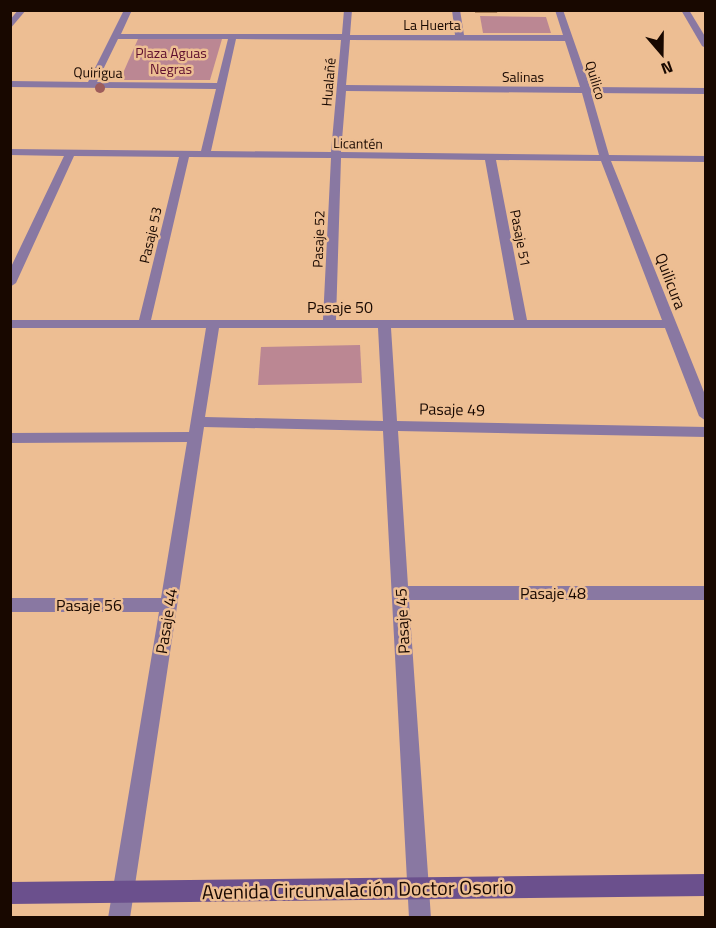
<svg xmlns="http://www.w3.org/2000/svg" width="716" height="928" font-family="'Titillium Web',sans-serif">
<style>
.green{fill:#bb8793}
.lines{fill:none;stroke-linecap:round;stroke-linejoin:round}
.street{fill:#8978a2;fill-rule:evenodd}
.secondary{fill:#6b508d;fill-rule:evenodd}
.tree{fill:#9e5d5b}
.wall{fill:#af855f}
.labels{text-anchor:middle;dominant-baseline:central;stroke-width:5;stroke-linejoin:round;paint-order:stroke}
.far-street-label{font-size:14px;fill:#180800;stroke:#edbe93}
.far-park-label{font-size:14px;fill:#5e0e2d;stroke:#edbe93}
.street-label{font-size:16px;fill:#180800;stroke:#edbe93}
.near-street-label{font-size:20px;fill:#180800;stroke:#edbe93}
</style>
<rect width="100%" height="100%" fill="#edbe93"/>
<!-- green -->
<g class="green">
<polygon points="480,16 546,17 551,33 483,33"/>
<polygon points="138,39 222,39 210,80 120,80"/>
<polygon points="360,345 362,383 258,385 261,347"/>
</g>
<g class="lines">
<!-- street -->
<g class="street">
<polygon points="18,10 26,10 10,29 10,20"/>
<path d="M124 10H132L121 34H342L344 10H352L350 35H455L452 10H460L464 35H563L555 10H563L590 87 706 88V94L591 93 609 155 706 156V162L611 161 706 397V421L699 416 665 328H391L397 421 706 427V437L398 431 408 586H706V600H409L431 918H409L383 431 204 427 130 918H108L159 612H10V598H161L187 442 10 443V433L189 432 206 328H10V320H139L179 157 74 156 16 283 10 287V269L64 156 10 155V149L201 151 216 89 10 87V81L88 82ZM118 39H228L217 83 97 82ZM236 39 341 40 331 152 211 151ZM350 40 565 41 580 87 346 85ZM346 91 582 93 599 155 341 152ZM189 157 331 158 323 320H151ZM341 158 485 160 514 320H336ZM496 160 601 161 662 320H527ZM219 328H378L383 421 205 417Z"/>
<polygon points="681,10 689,10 706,38 706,48 702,46"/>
</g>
<!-- secondary -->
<polygon class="secondary" points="706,874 706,896 10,904 10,882"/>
</g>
<!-- trees -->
<circle class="tree" cx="100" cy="88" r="5"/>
<!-- wall -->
<polygon class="wall" points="475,10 498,10 497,13 475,13"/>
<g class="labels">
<!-- far-street labels -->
<g class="far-street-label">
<text x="432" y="24">La Huerta</text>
<text transform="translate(98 72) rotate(1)">Quirigua</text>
<text x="523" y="76">Salinas</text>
<text transform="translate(596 80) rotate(73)">Quilico</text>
<text transform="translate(328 82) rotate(-85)">Hualañé</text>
<text transform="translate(358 143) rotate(1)">Licantén</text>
<text transform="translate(150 235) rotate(-77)">Pasaje 53</text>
<text transform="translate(521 238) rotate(79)">Pasaje 51</text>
<text transform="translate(318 239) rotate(-88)">Pasaje 52</text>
</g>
<!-- far-park labels -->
<g class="far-park-label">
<text x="171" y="52">Plaza Aguas<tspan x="171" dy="16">Negras</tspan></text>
</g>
<!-- street labels -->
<g class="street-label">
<text transform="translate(671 281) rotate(69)">Quilicura</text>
<text x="340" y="307">Pasaje 50</text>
<text transform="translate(452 409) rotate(1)">Pasaje 49</text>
<text x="553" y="593">Pasaje 48</text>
<text x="89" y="605">Pasaje 56</text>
<text transform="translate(166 621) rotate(-81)">Pasaje 44</text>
<text transform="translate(402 621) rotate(-93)">Pasaje 45</text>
</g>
<!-- near-street labels -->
<g class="near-street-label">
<text transform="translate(358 889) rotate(-1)">Avenida Circunvalación Doctor Osorio</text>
</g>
</g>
<!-- border -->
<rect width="716" height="928" fill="none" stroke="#180800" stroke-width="24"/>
<!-- north arrow -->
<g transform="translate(662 54) rotate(160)" stroke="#edbe93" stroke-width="4.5" paint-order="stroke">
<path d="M0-4.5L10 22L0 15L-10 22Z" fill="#180800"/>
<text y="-9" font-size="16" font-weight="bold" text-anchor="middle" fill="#180800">N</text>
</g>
</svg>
